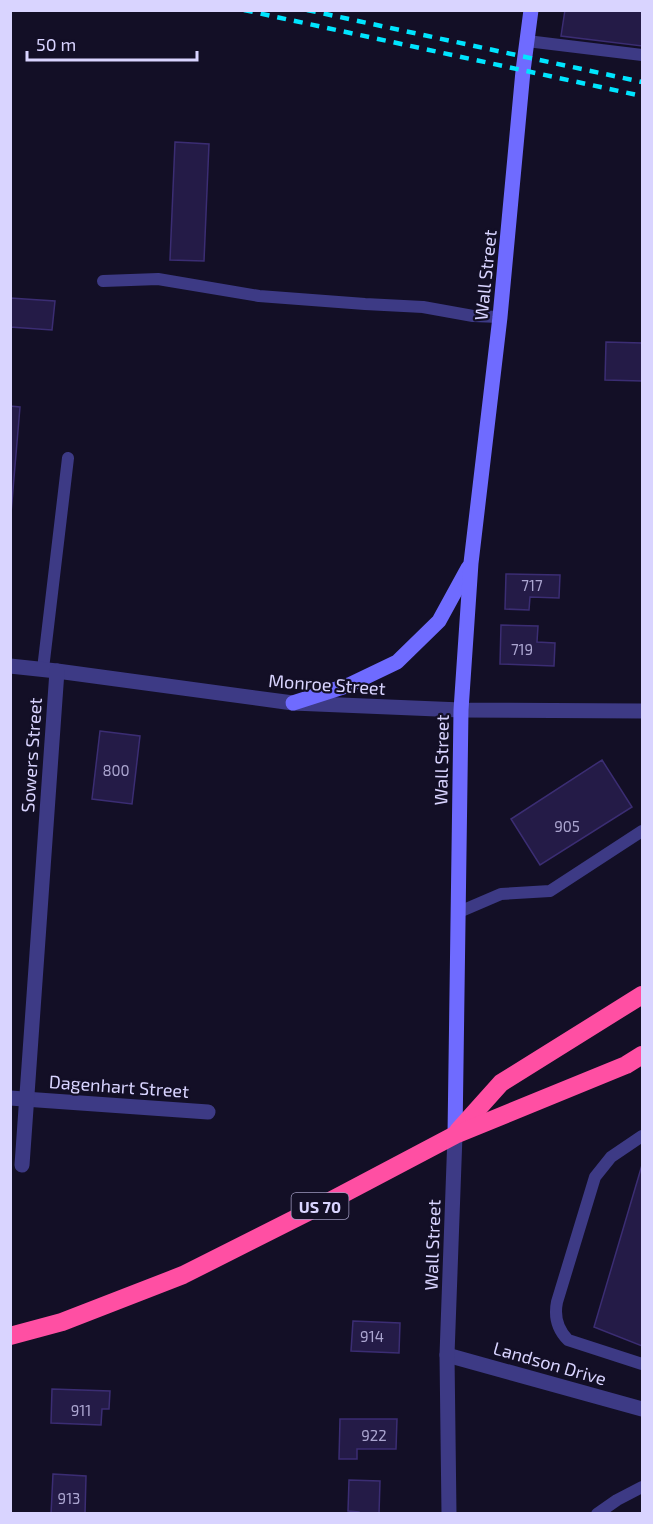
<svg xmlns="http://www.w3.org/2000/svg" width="653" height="1524" font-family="'Exo 2',sans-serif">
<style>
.building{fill:#241b47;stroke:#3b2d73;stroke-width:1.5}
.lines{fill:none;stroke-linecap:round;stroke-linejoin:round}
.lane{stroke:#3d3a85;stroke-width:12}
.street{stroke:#3d3a85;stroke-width:15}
.secondary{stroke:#6f6bff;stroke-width:15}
.highway{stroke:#ff4fa3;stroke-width:18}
.rail{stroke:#00e5ff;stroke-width:4.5;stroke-dasharray:9 8;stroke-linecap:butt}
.labels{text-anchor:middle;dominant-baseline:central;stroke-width:4.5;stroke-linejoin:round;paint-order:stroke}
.number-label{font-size:15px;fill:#aca6d1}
.shield{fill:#130f26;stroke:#9e99be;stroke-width:1.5}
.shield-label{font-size:16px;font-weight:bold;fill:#d9d4ff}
.street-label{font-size:18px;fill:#d9d4ff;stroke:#130f26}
</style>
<rect width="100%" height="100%" fill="#130f26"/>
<!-- building -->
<g class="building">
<polygon points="565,10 642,10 642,46 561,36"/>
<polygon points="175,142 209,144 204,261 170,260"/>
<polygon points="10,298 55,301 52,330 10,327"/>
<polygon points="606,342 642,343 642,381 605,380"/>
<polygon points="10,406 20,407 10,525"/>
<polygon points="506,574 560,575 559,598 530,597 529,610 505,609"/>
<polygon points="501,625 538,626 537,642 555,643 554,666 500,664"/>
<polygon points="100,731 140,736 132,804 92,799"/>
<polygon points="602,760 632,807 540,865 511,819"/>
<polygon points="642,1165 642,1346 594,1327"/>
<polygon points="353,1321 400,1323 399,1353 351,1351"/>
<polygon points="52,1389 110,1391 109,1409 102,1409 101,1425 51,1423"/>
<polygon points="340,1419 397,1419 396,1449 357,1449 357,1459 339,1459"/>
<polygon points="53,1474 86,1476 85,1514 51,1514"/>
<polygon points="349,1480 380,1481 379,1514 359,1514 359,1512 348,1511"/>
</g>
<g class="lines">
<!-- lane -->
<g class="lane">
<polyline points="527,41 642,55"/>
<polyline points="103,281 158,279 259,296 365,304 423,307 473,316 500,317"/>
<polyline points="43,669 68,458"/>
<polyline points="459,912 501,894 550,891 642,831"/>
<path d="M642 1136 611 1157 595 1177 557 1302C554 1317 557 1329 568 1340L642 1364"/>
<polyline points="597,1514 617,1500 642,1487"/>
</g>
<!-- street -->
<g class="street">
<polyline points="10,666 57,671 293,703 461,710 642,711"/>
<polyline points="10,1098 208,1112"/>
<polyline points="22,1165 57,671"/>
<polyline points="447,1355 642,1409"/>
<polyline points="449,1514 447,1355 455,1135"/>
</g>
<!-- secondary -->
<g class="secondary">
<polyline points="293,703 349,685 397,662 439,621 468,568"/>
<polyline points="455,1135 461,710 471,563 500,317 523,71 531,10"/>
</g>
<!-- highway -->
<g class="highway">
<polyline points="458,1131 501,1083 642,995"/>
<polyline points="10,1336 62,1322 183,1275 328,1202 455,1135 626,1065 642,1055"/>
</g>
<!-- rail -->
<g class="rail">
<polyline points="244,10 642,96"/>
<polyline points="307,10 642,82"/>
</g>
</g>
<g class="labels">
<!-- number labels -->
<g class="number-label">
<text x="532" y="585">717</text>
<text x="522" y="649">719</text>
<text x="116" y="770">800</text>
<text x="567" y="826">905</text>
<text x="372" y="1336">914</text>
<text x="81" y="1410">911</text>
<text x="374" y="1435">922</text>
<text x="69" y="1498">913</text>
</g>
<!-- shield labels -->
<rect class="shield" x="291.5" y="1193" width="57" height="26" rx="4.5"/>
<g class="shield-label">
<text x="320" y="1206">US 70</text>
</g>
<!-- street labels -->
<g class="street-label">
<text transform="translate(485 275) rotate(-84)">Wall Street</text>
<text transform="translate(327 684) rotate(4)">Monroe Street</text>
<text transform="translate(31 755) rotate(-86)">Sowers Street</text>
<text transform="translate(441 760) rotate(-89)">Wall Street</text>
<text transform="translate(119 1086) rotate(4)">Dagenhart Street</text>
<text transform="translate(432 1245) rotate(-88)">Wall Street</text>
<text transform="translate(550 1363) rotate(16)">Landson Drive</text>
</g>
</g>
<!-- border -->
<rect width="653" height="1524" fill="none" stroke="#d9d4ff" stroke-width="24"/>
<!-- scale -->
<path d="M27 51v9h170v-9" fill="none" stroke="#d9d4ff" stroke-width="3"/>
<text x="36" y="51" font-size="18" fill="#d9d4ff" stroke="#130f26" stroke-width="4.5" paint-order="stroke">50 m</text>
</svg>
